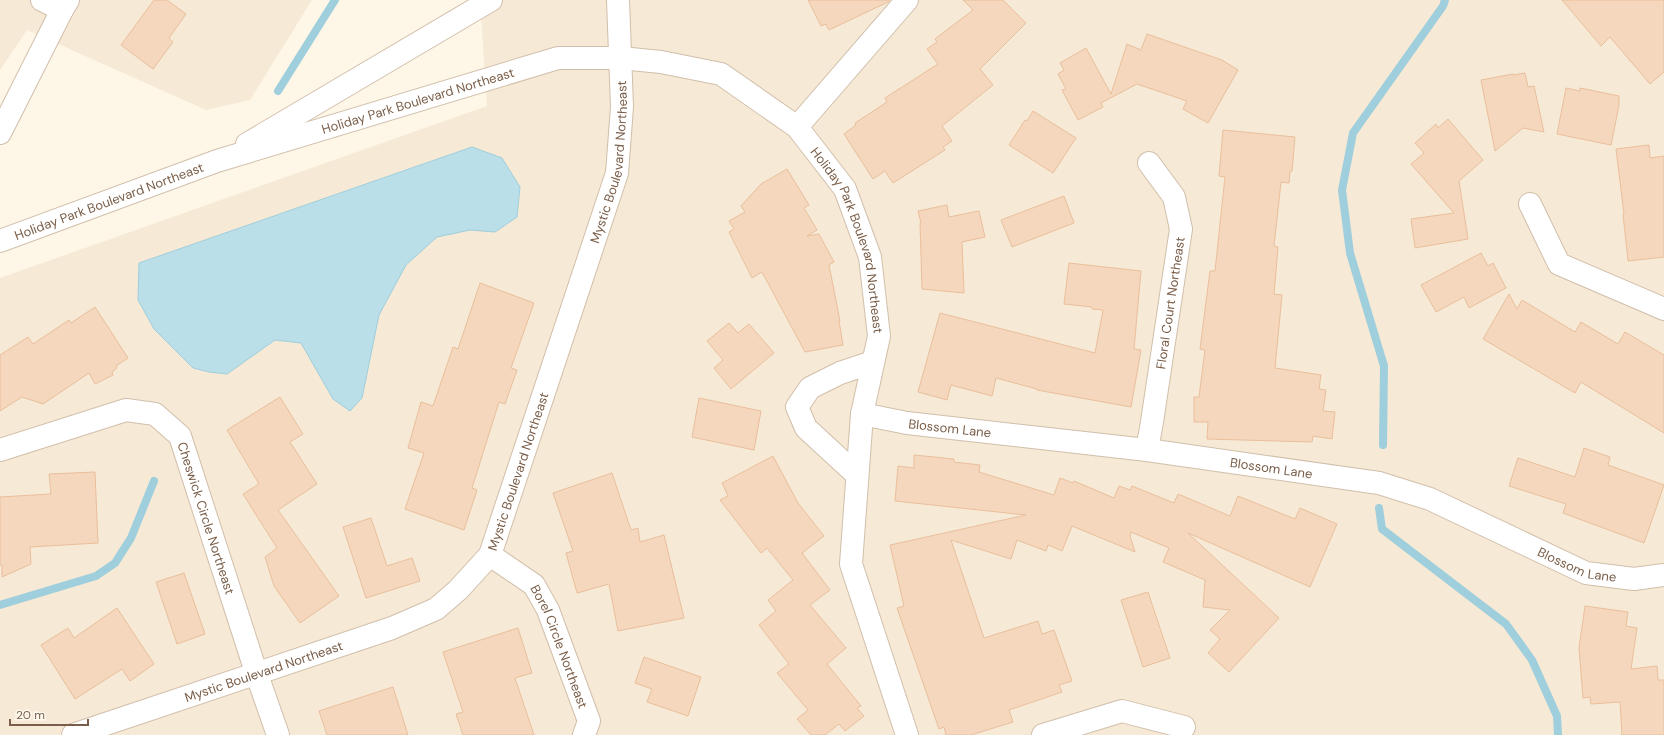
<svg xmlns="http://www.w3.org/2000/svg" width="1664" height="735" font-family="'DM Sans',sans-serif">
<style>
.residential{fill:#f6e9d5}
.water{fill:#badfe9;stroke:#9fcedc}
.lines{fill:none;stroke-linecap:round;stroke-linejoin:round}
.stream{stroke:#9fcedc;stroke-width:8}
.building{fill:#f5d7bd;stroke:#e9bf9c}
.minor-casing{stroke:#d1bfab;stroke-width:24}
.minor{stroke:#fff;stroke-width:22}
.labels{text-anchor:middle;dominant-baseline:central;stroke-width:3.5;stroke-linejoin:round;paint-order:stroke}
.street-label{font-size:13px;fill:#7a5e49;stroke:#fffaef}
</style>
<rect width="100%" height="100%" fill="#fef7e7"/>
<!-- residential -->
<g class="residential">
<polygon points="0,0 312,0 250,100 206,110 27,30 0,70"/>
<polygon points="480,0 1664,0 1664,735 0,735 0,278 487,106"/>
</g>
<!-- water -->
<polygon class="water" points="472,147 502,158 520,187 517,217 495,232 470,230 437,237 406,265 379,315 362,398 350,411 333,399 301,343 275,340 227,374 209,372 193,368 154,329 138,300 139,263"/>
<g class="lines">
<!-- stream -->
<g class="stream">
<polyline points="278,91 335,0"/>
<polyline points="1383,445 1384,366 1350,253 1342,190 1353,133 1443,6 1445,0"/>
<polyline points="1379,508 1382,529 1506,624 1532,660 1557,716 1558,735"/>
<polyline points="0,605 96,576 115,563 131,538 154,481"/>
</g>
</g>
<!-- building -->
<g class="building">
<polygon points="154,0 167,0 186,14 169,38 173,42 153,69 121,45"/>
<polygon points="808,0 890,0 888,2 829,30 826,24 821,26"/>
<polygon points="963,0 1003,0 1026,23 980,69 993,85 942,126 952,141 943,147 945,150 893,183 885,171 873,179 844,134 856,125 855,123 887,102 885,98 938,64 927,49 937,42 935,39 973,10"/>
<polygon points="1562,0 1664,0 1664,72 1650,84 1610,37 1601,46"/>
<polygon points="1147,34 1222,60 1238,70 1208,123 1183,109 1187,101 1137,84 1101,103 1103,107 1078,120 1062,90 1066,89 1058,74 1064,70 1060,63 1086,48 1111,94 1127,44 1141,50"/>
<polygon points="1525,73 1528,87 1534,86 1544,132 1523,128 1495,151 1481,80 1513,74 1513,75"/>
<polygon points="1566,88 1580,91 1580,88 1619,96 1619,105 1611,145 1557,134"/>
<polygon points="1033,111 1076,138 1053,173 1009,145 1025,120 1027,121"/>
<polygon points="1448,119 1483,160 1459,181 1468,239 1415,248 1411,219 1454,213 1411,164 1424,153 1415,143 1436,124 1438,128"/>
<polygon points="1223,130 1295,137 1292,171 1290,171 1289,183 1281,182 1274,246 1278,247 1274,294 1282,295 1275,368 1321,375 1319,389 1326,390 1323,411 1335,412 1332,439 1313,436 1312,442 1207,439 1208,422 1194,422 1194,397 1199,397 1205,350 1200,349 1210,271 1215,271 1225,177 1219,176"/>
<polygon points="1649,145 1650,158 1664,156 1664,257 1628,261 1623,214 1624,214 1616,149"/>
<polygon points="787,169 809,205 804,208 817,230 807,236 819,234 834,262 829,265 840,321 839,321 843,345 805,352 762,272 752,278 729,232 734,229 729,221 745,212 741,206 761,184"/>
<polygon points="1064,196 1074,223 1012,247 1001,220"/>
<polygon points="947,205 949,217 979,211 985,237 962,242 964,293 922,289 920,223 921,223 918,211"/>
<polygon points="1481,253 1488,266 1493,263 1506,288 1469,308 1464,297 1436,312 1421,285"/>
<polygon points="1069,263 1141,271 1134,349 1141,350 1131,407 1037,390 1037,389 996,378 992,396 951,385 947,400 918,392 940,313 1095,353 1103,310 1092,309 1092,307 1064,304"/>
<polygon points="480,283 534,303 511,368 517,370 505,404 499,402 472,488 477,490 464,530 405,509 424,453 408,448 421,402 433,406 453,347 458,349"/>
<polygon points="1509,294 1517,309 1522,300 1575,332 1581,322 1618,344 1625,332 1664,355 1664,433 1581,382 1575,393 1483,339"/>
<polygon points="95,307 128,358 116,366 117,368 112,372 113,375 95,384 89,373 43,404 22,397 0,411 0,355 28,337 33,344 69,320 71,323"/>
<polygon points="729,323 738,333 749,324 774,353 731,389 714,368 723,360 707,341"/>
<polygon points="280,397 303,434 290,442 317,484 278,510 339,596 300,623 274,586 265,557 277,548 243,494 259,484 227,430"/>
<polygon points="699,398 761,411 754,450 692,437"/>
<polygon points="1584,448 1610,457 1608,465 1664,485 1644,543 1563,513 1566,504 1509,486 1518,458 1575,477"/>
<polygon points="914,455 954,459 954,462 980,465 979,472 1054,495 1060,478 1073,483 1074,481 1114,498 1119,486 1130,490 1132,486 1174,503 1178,494 1230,516 1238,496 1295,519 1300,508 1337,524 1310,587 1188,533 1279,618 1229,672 1208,653 1220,639 1210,630 1230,610 1203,607 1205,580 1163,562 1169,548 1131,532 1130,536 1135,552 1072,526 1062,551 1048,545 1046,551 1017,540 1011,559 951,540 984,638 1038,621 1042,634 1054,630 1072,681 1059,685 1062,692 1009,710 1013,722 971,735 946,735 944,727 939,729 897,608 904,606 890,545 1026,515 895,501 898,466 914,468"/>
<polygon points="773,456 798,503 824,536 802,553 830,590 810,605 846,648 827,664 861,706 857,708 864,716 845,731 839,724 825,735 811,735 797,719 808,710 777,673 789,664 759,625 776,611 768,600 793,580 767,548 761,553 720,500 728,496 722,483"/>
<polygon points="95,472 98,543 30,547 31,564 2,577 2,565 0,565 0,497 51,494 49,474"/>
<polygon points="612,473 631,530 638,528 640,542 664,535 684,618 618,631 609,584 577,593 566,553 573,551 553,493"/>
<polygon points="371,518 387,566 412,558 420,581 366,598 343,527"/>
<polygon points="184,573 205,634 177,644 156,582"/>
<polygon points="1148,592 1170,658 1143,667 1121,600"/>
<polygon points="1585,606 1628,612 1626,626 1637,628 1631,669 1657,666 1658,680 1664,680 1664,735 1622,735 1620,702 1591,704 1590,697 1583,698 1579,648"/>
<polygon points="117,608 154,664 130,681 122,669 75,699 41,645 68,628 74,638"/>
<polygon points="518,628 532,673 515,678 534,735 463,735 456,714 463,712 443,652"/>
<polygon points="644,657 701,677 688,716 647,702 652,689 635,683"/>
<polygon points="393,687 408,735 327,735 319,711"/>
</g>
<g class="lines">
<!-- minor casing -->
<g class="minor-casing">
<g id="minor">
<polyline points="42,0 62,10"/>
<polyline points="797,127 907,0"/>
<polyline points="0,133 62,10 68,0"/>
<polyline points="247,144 491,0"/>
<polyline points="1530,204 1559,264 1664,309"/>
<path id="s1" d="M0 241 217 161 558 58H621L661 62 721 74 797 127 845 189 870 257 879 336 862 414 851 564 907 735"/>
<path id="s2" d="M862 414 907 423 1147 450 1379 483 1430 499 1586 573 1634 579 1664 575"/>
<path id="s3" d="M0 450 126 410 155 414 180 436 256 672 278 735"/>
<path id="s4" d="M1147 450 1152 422 1181 229 1174 197 1149 163"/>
<polyline points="857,475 806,428 797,407 810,388 840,373 873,362"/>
<path id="s5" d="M490 555 534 585 548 610 589 721 584 735"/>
<path id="s6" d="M73 735 392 628 436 609 458 590 490 555 617 173 622 107 618 0"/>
<polyline points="1043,735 1122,711 1184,727"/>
</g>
</g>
<!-- minor -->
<use href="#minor" class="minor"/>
</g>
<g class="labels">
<!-- street labels -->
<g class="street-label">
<text stroke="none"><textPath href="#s1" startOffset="441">Holiday Park Boulevard Northeast</textPath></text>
<text stroke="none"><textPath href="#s6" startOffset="873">Mystic Boulevard Northeast</textPath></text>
<text stroke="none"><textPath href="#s1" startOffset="116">Holiday Park Boulevard Northeast</textPath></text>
<text stroke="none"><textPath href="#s1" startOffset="972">Holiday Park Boulevard Northeast</textPath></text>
<text stroke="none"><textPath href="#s4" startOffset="149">Floral Court Northeast</textPath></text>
<text stroke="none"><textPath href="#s2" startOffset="89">Blossom Lane</textPath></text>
<text stroke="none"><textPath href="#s2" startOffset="413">Blossom Lane</textPath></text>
<text stroke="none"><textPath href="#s6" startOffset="549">Mystic Boulevard Northeast</textPath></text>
<text stroke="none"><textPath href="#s3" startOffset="281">Cheswick Circle Northeast</textPath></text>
<text stroke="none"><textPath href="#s2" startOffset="737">Blossom Lane</textPath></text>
<text stroke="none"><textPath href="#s5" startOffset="120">Borel Circle Northeast</textPath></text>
<text stroke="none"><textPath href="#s6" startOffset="201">Mystic Boulevard Northeast</textPath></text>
</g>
</g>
<!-- scale -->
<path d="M10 719v6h78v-6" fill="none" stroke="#7a5e49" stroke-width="2"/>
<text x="16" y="719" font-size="12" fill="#7a5e49" stroke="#fffaef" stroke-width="3" paint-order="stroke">20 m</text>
</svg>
